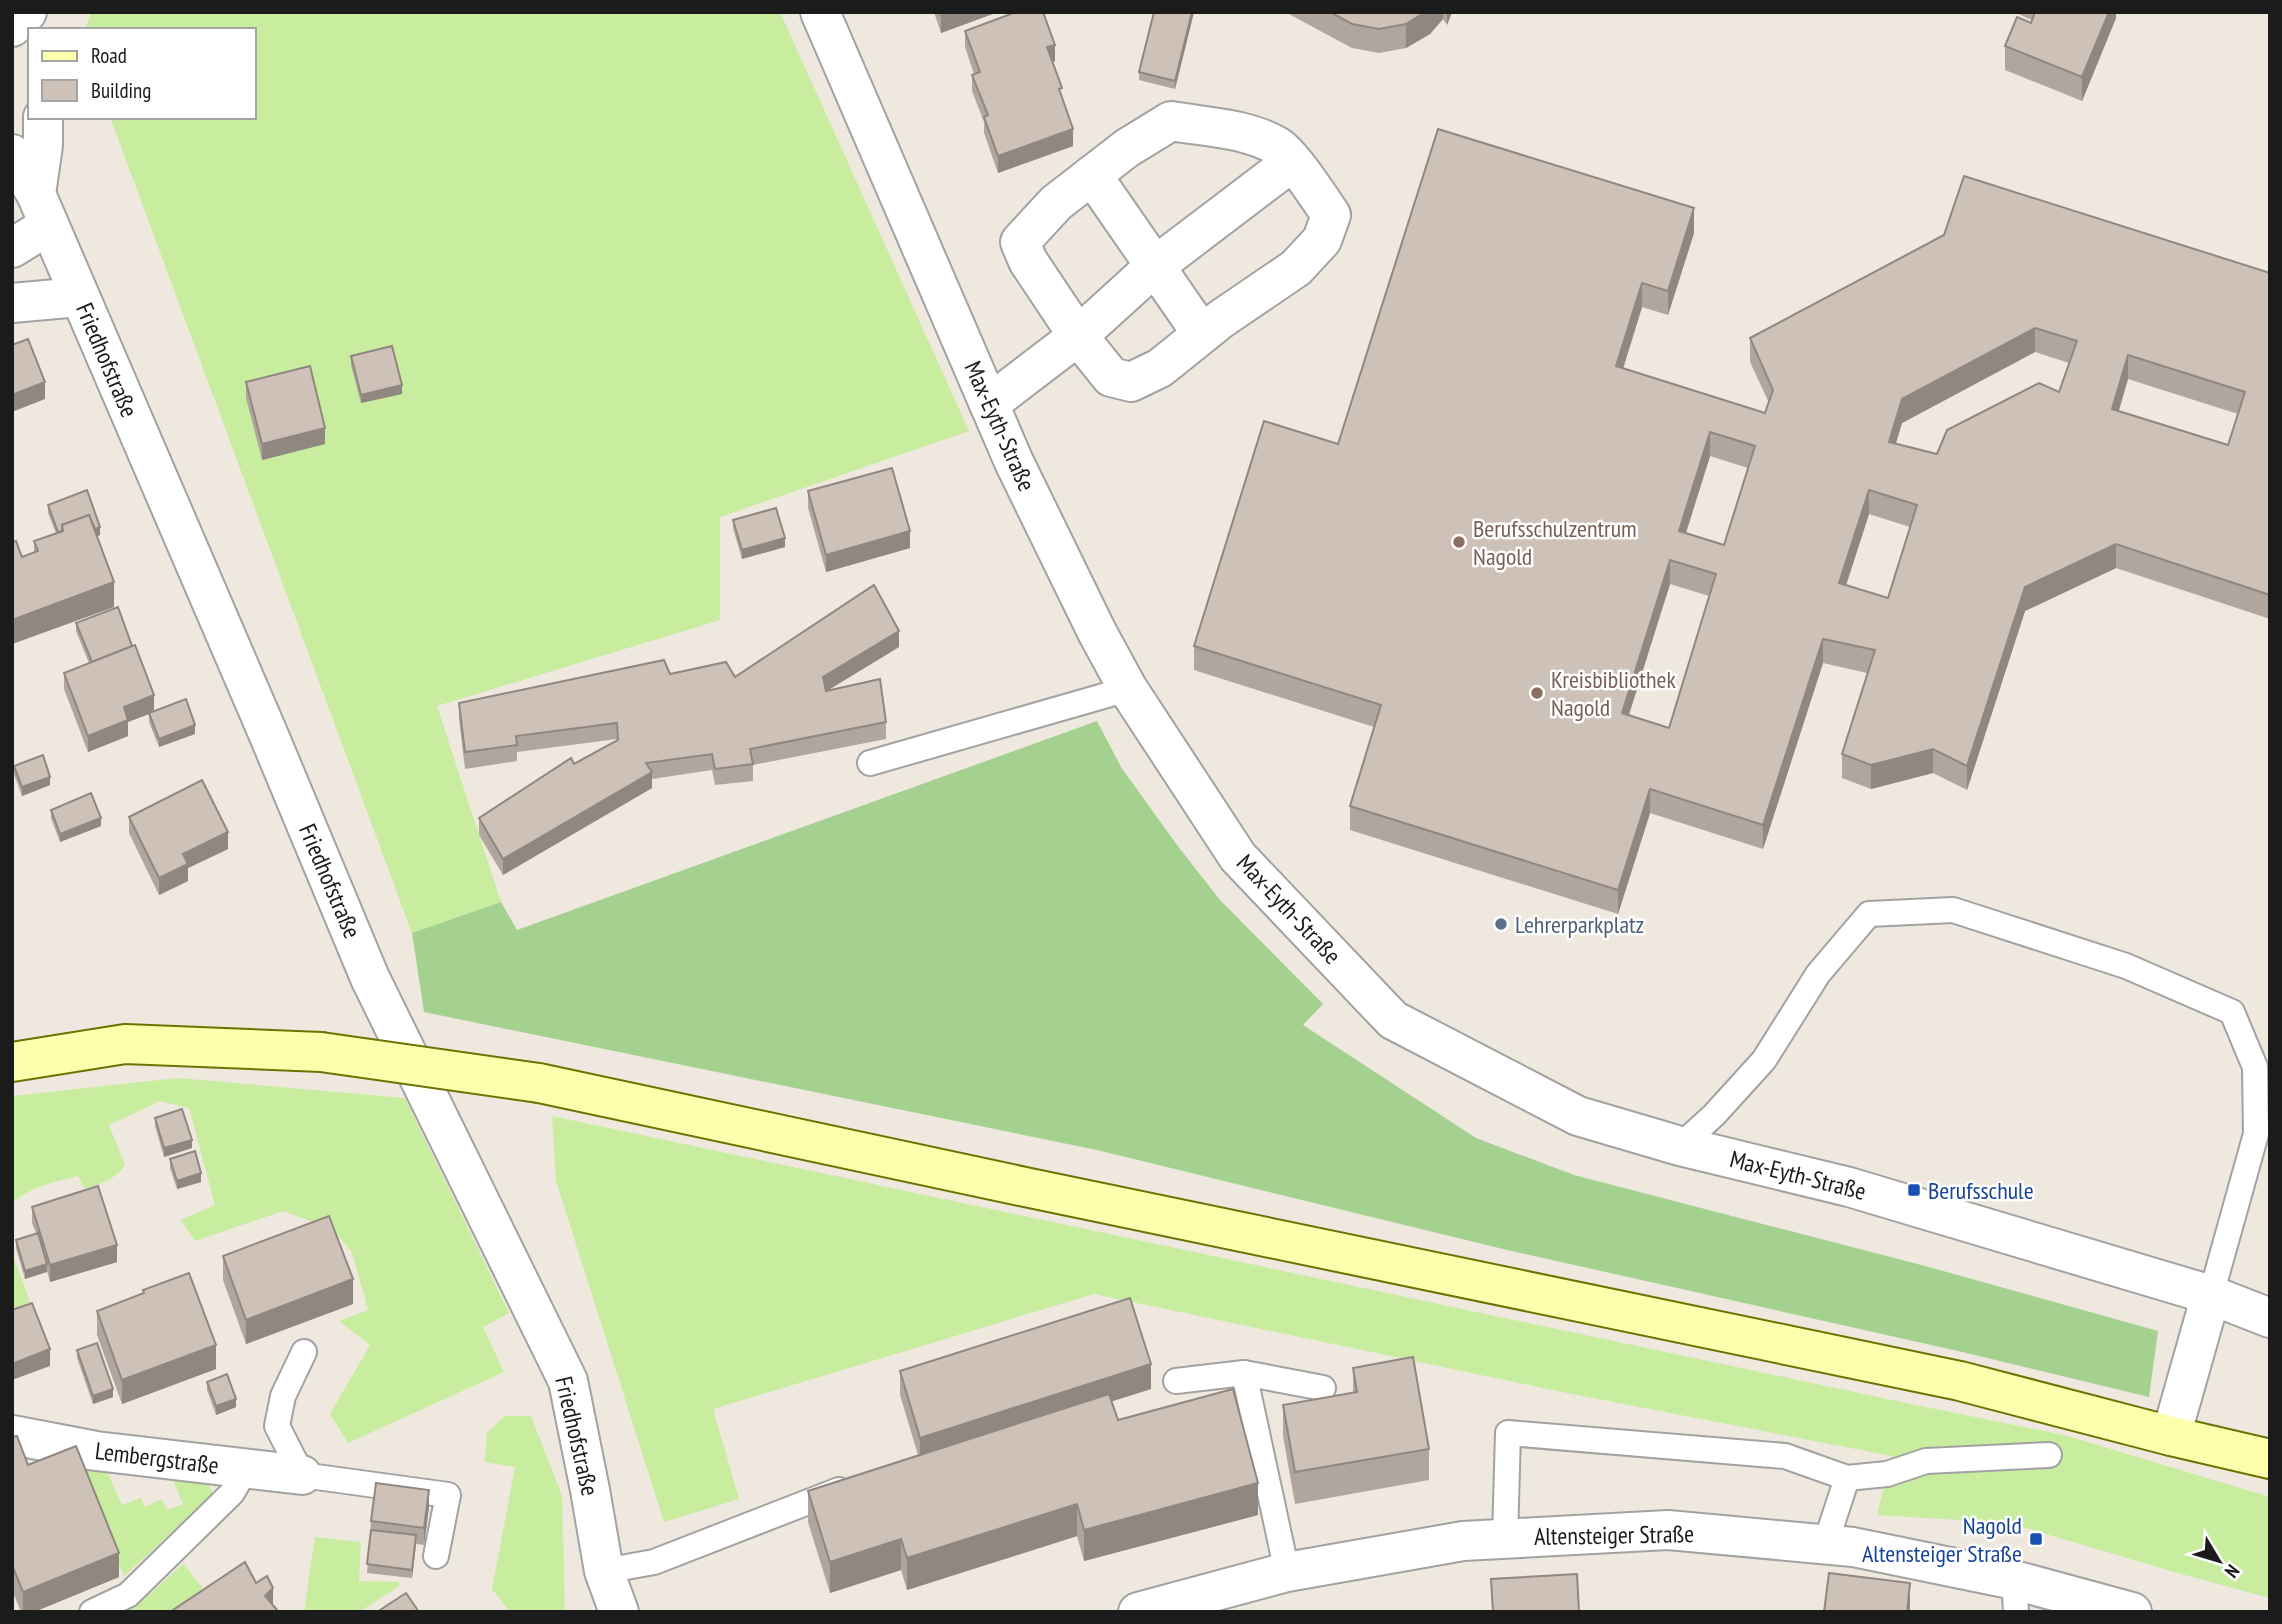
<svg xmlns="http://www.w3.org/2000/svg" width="2282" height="1624" font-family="'PT Sans Narrow',sans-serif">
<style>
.grass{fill:#c8ed9f}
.forest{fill:#a5d190}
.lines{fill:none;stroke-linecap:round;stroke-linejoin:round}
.service-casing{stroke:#a2a2a2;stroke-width:28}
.minor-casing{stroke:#a2a2a2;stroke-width:42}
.tertiary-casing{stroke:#a2a2a2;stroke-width:42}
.secondary-casing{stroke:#6b7400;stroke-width:42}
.service{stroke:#fff;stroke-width:24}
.minor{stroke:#fff;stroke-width:38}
.tertiary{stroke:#fff;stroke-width:38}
.secondary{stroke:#fdffac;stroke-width:38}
.secondary-bridge-casing{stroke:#6b7400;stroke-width:42;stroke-linecap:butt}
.secondary-bridge{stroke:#fdffac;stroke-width:38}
.wall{fill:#b1a69e;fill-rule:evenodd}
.shaded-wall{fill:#908781}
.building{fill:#cec1b8;stroke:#908781;stroke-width:2;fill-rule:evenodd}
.education-dot{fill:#8d6e63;stroke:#fff;stroke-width:2.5}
.service-dot{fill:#5c6f8a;stroke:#fff;stroke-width:2.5}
.transit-dot{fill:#1a4fb4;stroke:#fff;stroke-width:2.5}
.labels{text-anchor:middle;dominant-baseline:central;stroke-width:5;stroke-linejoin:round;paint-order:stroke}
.street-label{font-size:24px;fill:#1b1b1b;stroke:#fff}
.education-label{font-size:24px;fill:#785e54;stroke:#fff;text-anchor:start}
.service-label{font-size:24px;fill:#4e5e75;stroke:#fff;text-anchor:start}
.transit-label{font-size:24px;fill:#164399;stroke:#fff;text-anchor:start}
</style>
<rect width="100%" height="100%" fill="#eee8df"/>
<!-- grass -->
<g class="grass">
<polygon points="91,12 780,12 969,431 720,517 720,620 437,706 501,902 412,933 110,117 254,117 254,30 85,30"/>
<path d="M178 1078 405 1098 509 1313 483 1327 504 1372 348 1443 330 1414 370 1345 339 1321 368 1310 352 1252 332 1229 283 1211 195 1241 181 1220 215 1205 189 1108 160 1101 109 1125 125 1165C117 1178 99 1186 84 1188L78 1176C55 1182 31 1186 12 1203V1096Z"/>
<polygon points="552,1116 1906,1403 2064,1435 2270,1497 2270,1598 2174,1572 2009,1523 1877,1515 1892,1456 1567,1393 1094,1294 713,1409 739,1499 664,1522 556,1181"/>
<polygon points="12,1253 30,1302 12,1310"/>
<polygon points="505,1416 531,1416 562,1496 565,1612 510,1612 492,1589 515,1467 485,1462 487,1433"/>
<polygon points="79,1468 106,1469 122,1505 141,1498 145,1507 162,1499 167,1510 183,1504 171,1475 204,1478 214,1494 124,1576"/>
<polygon points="315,1537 361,1542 359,1581 399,1582 399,1586 359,1612 304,1612"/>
<polygon points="183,1564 203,1588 173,1612 130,1612"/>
</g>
<!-- forest -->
<polygon class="forest" points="1097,721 1121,767 1177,845 1220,900 1323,1004 1303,1025 1476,1138 1574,1175 1929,1267 2158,1331 2149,1397 1958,1351 1503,1249 1097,1150 424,1012 412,933 501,902 517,930"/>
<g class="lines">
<!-- service casing -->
<g class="service-casing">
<g id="service">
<polyline points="870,763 1128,689"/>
<polyline points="1680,1146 1714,1115 1764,1060 1818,974 1869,914 1953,910 2126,966 2232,1012 2255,1067 2256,1134 2211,1295"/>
<polyline points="304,1352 283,1396 277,1426 302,1475 448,1495 436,1556"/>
<polyline points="1244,1373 1287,1572"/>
<polyline points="1176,1381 1244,1373 1323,1388"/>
<polyline points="1847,1478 1887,1474 1926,1461 2049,1455"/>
<polyline points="1505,1539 1508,1433 1785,1456 1847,1478 1825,1545"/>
<polyline points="604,1571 654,1562 839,1490"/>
<polyline points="2014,1580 2016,1612"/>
<polyline points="92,1612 128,1595 232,1493 246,1469"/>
</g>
</g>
<!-- minor casing -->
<g class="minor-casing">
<g id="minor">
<polyline points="820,12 1014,462 1097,632 1128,689 1238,857 1393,1020 1578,1116 1680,1146 1849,1187 2211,1295 2270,1318"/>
<polyline points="12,27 27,12"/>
<polyline points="12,154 36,194 270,738 370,978 568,1381 590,1490 604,1571 619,1612"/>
<polyline points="1092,175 1202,334"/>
<polyline points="36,194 43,145 43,117"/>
<polyline points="12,248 48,226"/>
<polyline points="12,303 79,297"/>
<path d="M989 404 1078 336 1111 377 1131 382 1160 368 1221 319 1296 268 1322 240 1331 215C1320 199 1292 155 1277 146 1246 128 1206 127 1171 121L1127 148 1056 203 1020 242 1028 261 1078 336 1155 266 1292 162"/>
<polyline points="12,1435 96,1451 302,1475"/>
<polyline points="2171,1436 2211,1295"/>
</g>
</g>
<!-- tertiary casing -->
<g class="tertiary-casing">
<polyline id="tertiary" points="1138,1612 1287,1572 1463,1541 1668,1530 1853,1547 2014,1580 2132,1612"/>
</g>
<!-- secondary casing -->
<g class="secondary-casing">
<g id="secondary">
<polyline points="12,1062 125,1044 321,1052"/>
<polyline points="539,1083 1025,1187 1960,1381 2171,1436 2270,1459"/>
</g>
</g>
<!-- service -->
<use href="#service" class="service"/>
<!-- minor -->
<use href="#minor" class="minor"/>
<!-- tertiary -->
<use href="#tertiary" class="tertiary"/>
<!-- secondary -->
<use href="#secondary" class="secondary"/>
<!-- secondary-bridge casing -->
<g class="secondary-bridge-casing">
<polyline id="secondary-bridge" points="321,1052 539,1083"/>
</g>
<!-- secondary-bridge -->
<use href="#secondary-bridge" class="secondary-bridge"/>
</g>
<!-- wall -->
<g class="wall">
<polygon points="934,12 998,12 941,33"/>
<polygon points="1194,12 1175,89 1139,80 1139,72"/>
<polygon points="1452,12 1447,25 1443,19 1430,34 1406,48 1379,53 1352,48 1287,13"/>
<polygon points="2014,12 2116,12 2116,18 2082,101 2005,70 2005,46 2031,23 2032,20"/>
<polygon points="965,31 1055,61 1053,62 1073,146 998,173 984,133 984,122 972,91 972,75 974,74 965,47"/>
<path d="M1694 233 1668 315 1642 307 1623 369 1765 413 1769 403 1750 362V338L2270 273V619L2116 568 2025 611 1967 790 1933 773 1871 789 1842 778V754L1867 673 1823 663 1763 849 1650 813 1618 914 1350 830V806L1374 727 1194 670V646L1338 444ZM2035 352 2069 363 2059 392 1937 454 1896 443 1902 423ZM2128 379 2238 414 2228 445 2119 411ZM1710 456 1748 468 1724 545 1686 533ZM1869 514 1910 527 1888 598 1846 585ZM1670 584 1709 596 1669 728 1628 715Z"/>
<polygon points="351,356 402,394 361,403 351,365"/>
<polygon points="246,382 325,444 262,460 246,398"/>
<polygon points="808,491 910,548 826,572 808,508"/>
<polygon points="48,505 100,535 97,536 114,607 12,644 12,542 22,557 34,552 34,541 56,533 48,513"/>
<polygon points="733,520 785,547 742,559 733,528"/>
<polygon points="76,623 154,711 195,734 159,747 149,722 149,714 128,722 128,736 88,752 64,689 64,673 89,663 76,631"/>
<polygon points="899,647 827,691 886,722 886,739 753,765 753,781 715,785 712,770 652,779 652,788 503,875 479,835 479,818 617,741 617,739 517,752 517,761 465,769 459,719 459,703 670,674 735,677"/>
<polygon points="14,766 50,785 22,796 14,774"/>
<polygon points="51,810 101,826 60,842 51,818"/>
<polygon points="129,817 228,849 188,868 188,881 159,895 129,833"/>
<polygon points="155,1118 192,1148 164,1157 155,1126"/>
<polygon points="170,1159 201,1182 177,1189 170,1168"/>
<polygon points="32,1207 117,1262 50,1282 47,1271 25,1279 16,1248 16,1240 36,1233 32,1223"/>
<polygon points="223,1256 353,1304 246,1344 223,1280"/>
<polygon points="143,1290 216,1369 122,1404 97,1335 97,1311 143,1294"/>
<polygon points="77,1350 113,1397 93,1404 77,1358"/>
<polygon points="1353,1368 1429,1449 1429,1480 1295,1504 1283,1436 1283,1405 1353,1392"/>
<polygon points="900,1371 1151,1389 1111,1401 1118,1420 1258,1515 1084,1561 1077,1536 907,1590 901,1570 830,1593 808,1522 808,1491 918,1455 900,1395"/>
<polygon points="207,1382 236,1407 216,1415 207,1390"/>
<polygon points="12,1437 28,1465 119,1577 34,1612 21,1612 12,1590"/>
<polygon points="429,1507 424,1545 416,1544 412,1578 367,1573 371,1521"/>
</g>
<!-- shaded-wall -->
<g class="shaded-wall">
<polygon points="952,12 998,12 941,33 941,16"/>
<polygon points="1192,12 1194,12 1175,89 1175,81"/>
<polygon points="1425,12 1443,12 1443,19 1430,34 1406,48 1406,24"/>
<polygon points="1447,12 1452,12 1447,25"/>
<polygon points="2109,12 2116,12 2116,18 2082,101 2082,77"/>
<polygon points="1055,45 1055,61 1047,64 1047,47"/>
<polygon points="1073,129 1073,146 998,173 998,156"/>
<polygon points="1694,208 1694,233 1668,315 1668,291"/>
<polygon points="1642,283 1642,307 1616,391 1616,366"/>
<polygon points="2035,328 2035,352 1902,423 1889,466 1889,442 1902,399"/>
<polygon points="2128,355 2128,379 2112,433 2112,409"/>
<polygon points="45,382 45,399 12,412 12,395"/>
<polygon points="402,385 402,394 361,403 361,395"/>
<polygon points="325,428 325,444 262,460 262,444"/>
<polygon points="1710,432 1710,456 1679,555 1679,531"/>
<polygon points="1869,490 1869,514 1839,607 1839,583"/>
<polygon points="100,527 100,535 63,549 63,540"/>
<polygon points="910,531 910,548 826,572 826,555"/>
<polygon points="785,538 785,547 742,559 742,550"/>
<polygon points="2116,544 2116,568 2025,611 1967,790 1967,766 2025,587"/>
<polygon points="1670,560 1670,584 1622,737 1622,713"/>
<polygon points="114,582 114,607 12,644 12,620"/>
<polygon points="899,631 899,647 823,693 823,677"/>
<polygon points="1823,639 1823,663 1763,849 1763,825"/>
<polygon points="154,695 154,712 128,722 128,736 88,752 88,736 124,707"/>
<polygon points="195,725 195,734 159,747 159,739"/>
<polygon points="1933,749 1933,773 1871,789 1871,765"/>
<polygon points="652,772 652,788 503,875 503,859"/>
<polygon points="50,777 50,785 22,796 22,787"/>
<polygon points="1650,789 1650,813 1618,914 1618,890"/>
<polygon points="101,818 101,826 60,842 60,834"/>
<polygon points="228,832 228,849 188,868 188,881 159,895 159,878 183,854"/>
<polygon points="192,1140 192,1148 164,1157 164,1148"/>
<polygon points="201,1173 201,1182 177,1189 177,1181"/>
<polygon points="117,1245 117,1262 50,1282 50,1265"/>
<polygon points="47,1264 47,1272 25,1279 25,1271"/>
<polygon points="353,1279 353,1304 246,1344 246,1320"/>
<polygon points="216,1345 216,1369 122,1404 122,1380"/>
<polygon points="50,1349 50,1366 12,1380 12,1364"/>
<polygon points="1151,1364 1151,1389 920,1462 920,1438"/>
<polygon points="113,1389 113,1397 93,1404 93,1396"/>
<polygon points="236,1399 236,1407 216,1415 216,1406"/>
<polygon points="1258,1483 1258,1515 1084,1561 1084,1530"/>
<polygon points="429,1490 429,1507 424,1545 424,1528"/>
<polygon points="1077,1504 1077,1536 907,1590 907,1558"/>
<polygon points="416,1535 416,1544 412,1578 412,1570"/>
<polygon points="901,1539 901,1570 830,1593 830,1562"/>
<polygon points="119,1553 119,1577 34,1612 23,1612 23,1592"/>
<polygon points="1910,1583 1910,1612 1907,1612"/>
<polygon points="273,1588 273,1604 265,1596"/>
</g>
<!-- building -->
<g class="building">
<polygon points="940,12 952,12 941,16"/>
<polygon points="1016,12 1043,12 1055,45 1047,47 1062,88 1059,89 1073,129 998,156 984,117 988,115 972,75 980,72 965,31"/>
<polygon points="1154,12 1192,12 1175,81 1139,72"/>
<polygon points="1330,12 1425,12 1406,24 1379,29 1352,24"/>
<polygon points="2035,12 2109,12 2082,77 2005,46 2017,17 2031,23"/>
<path d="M1438 129 1694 208 1668 291 1642 283 1616 366 1765 413 1773 390 1750 338 1944 235 1964 176 2270 273V595L2116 544 2025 587 1967 766 1933 749 1871 765 1842 754 1875 650 1823 639 1763 825 1650 789 1618 890 1350 806 1381 705 1194 646 1264 421 1338 444ZM2035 328 2077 341 2059 392 2039 383 1947 430 1937 454 1889 442 1902 399ZM2128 355 2245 392 2228 445 2112 409ZM1710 432 1755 446 1724 545 1679 531ZM1869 490 1917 505 1888 598 1839 583ZM1670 560 1716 574 1669 728 1622 713Z"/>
<polygon points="28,339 45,382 12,395 12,345"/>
<polygon points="392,346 402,385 361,395 351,356"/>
<polygon points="310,366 325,428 262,444 246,382"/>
<polygon points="892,468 910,531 826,555 808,491"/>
<polygon points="87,490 100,527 95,529 89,515 62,525 62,531 58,532 48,505"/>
<polygon points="776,508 785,538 742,550 733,520"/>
<polygon points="89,515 114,582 12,620 12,542 16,541 22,557 38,551 34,541 63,531 62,525"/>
<polygon points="874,585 899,631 823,677 826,691 880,679 886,722 750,749 753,764 715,769 712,754 646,763 652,772 503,859 479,818 571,758 574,764 618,740 617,723 516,736 517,745 465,752 459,703 664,660 670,674 726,662 735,677"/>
<polygon points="118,607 132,646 92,662 76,623"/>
<polygon points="135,645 154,695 124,707 128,720 88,736 64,673"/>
<polygon points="186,699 195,725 159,739 149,713"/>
<polygon points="43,755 50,777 22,787 14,766"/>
<polygon points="202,780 228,832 183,854 188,864 159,878 129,817"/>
<polygon points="91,793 101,818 60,834 51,810"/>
<polygon points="182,1109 192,1140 164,1148 155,1118"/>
<polygon points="195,1151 201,1173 177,1181 170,1159"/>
<polygon points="98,1186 117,1245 50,1265 32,1207"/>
<polygon points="329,1216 353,1279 246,1320 223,1256"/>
<polygon points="38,1233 47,1264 25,1271 16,1240"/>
<polygon points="189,1273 216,1345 122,1380 97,1311 144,1293 143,1290"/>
<polygon points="1130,1298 1151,1364 920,1438 900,1371"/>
<polygon points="32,1303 50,1349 12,1364 12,1310"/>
<polygon points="97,1343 113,1389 93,1396 77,1350"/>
<polygon points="1413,1357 1429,1449 1295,1472 1283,1405 1357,1392 1353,1368"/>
<polygon points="227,1374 236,1399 216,1406 207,1382"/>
<polygon points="1233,1389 1258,1483 1084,1530 1077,1504 907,1558 901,1539 830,1562 808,1491 1109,1394 1118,1420"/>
<polygon points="17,1436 28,1465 76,1446 119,1553 23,1592 12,1565 12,1437"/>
<polygon points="376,1483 429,1490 424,1528 371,1521"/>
<polygon points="371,1530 416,1535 412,1570 367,1564"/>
<polygon points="245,1562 256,1583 267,1576 273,1588 265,1596 278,1611 276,1612 170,1612"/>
<polygon points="1829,1573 1910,1583 1907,1612 1824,1612"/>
<polygon points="1577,1574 1579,1612 1493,1612 1491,1579"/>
<polygon points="406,1593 419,1612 377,1612"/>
</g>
<!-- markers -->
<g class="education-dot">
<circle cx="1459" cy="542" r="7"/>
<circle cx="1537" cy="693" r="7"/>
</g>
<circle class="service-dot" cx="1501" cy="924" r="7"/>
<g class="transit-dot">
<rect x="1907" y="1183" width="14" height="14" rx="3.5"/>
<rect x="2029" y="1532" width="14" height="14" rx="3.5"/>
</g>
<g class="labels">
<!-- street labels -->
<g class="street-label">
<text transform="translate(107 360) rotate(67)">Friedhofstraße</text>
<text transform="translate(1000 426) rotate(66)">Max-Eyth-Straße</text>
<text transform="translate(330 881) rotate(67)">Friedhofstraße</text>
<text transform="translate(1289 909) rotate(47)">Max-Eyth-Straße</text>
<text transform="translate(1798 1175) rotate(14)">Max-Eyth-Straße</text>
<text transform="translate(577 1436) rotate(77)">Friedhofstraße</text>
<text transform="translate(157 1458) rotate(7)">Lembergstraße</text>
<text transform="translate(1614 1535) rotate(-1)">Altensteiger Straße</text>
</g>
<!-- education labels -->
<g class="education-label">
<text x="1473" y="528">Berufsschulzentrum<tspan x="1473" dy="28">Nagold</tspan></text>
<text x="1551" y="679">Kreisbibliothek<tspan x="1551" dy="28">Nagold</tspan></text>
</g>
<!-- service labels -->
<g class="service-label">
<text x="1515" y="924">Lehrerparkplatz</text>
</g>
<!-- transit labels -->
<g class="transit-label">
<text x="1928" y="1190">Berufsschule</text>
<text x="2022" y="1525" text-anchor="end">Nagold<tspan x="2022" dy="28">Altensteiger Straße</tspan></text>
</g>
</g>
<!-- border -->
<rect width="2282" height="1624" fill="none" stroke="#1b1b1b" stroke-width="28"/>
<!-- legend -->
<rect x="28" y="28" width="228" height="91" fill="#ffffff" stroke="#a4a4a4" stroke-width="2"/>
<rect x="42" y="51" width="35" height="10" fill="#fdffac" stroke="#a4a4a4" stroke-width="2"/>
<text x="91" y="63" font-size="21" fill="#1b1b1b">Road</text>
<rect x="42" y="80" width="35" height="21" fill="#cec1b8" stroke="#a4a4a4" stroke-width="2"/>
<text x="91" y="98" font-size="21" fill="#1b1b1b">Building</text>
<!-- north arrow -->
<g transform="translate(2219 1561) rotate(128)" stroke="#ffffff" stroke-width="5" paint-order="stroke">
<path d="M0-5L12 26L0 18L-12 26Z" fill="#1b1b1b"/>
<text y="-10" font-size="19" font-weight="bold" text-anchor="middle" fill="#1b1b1b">N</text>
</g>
</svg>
